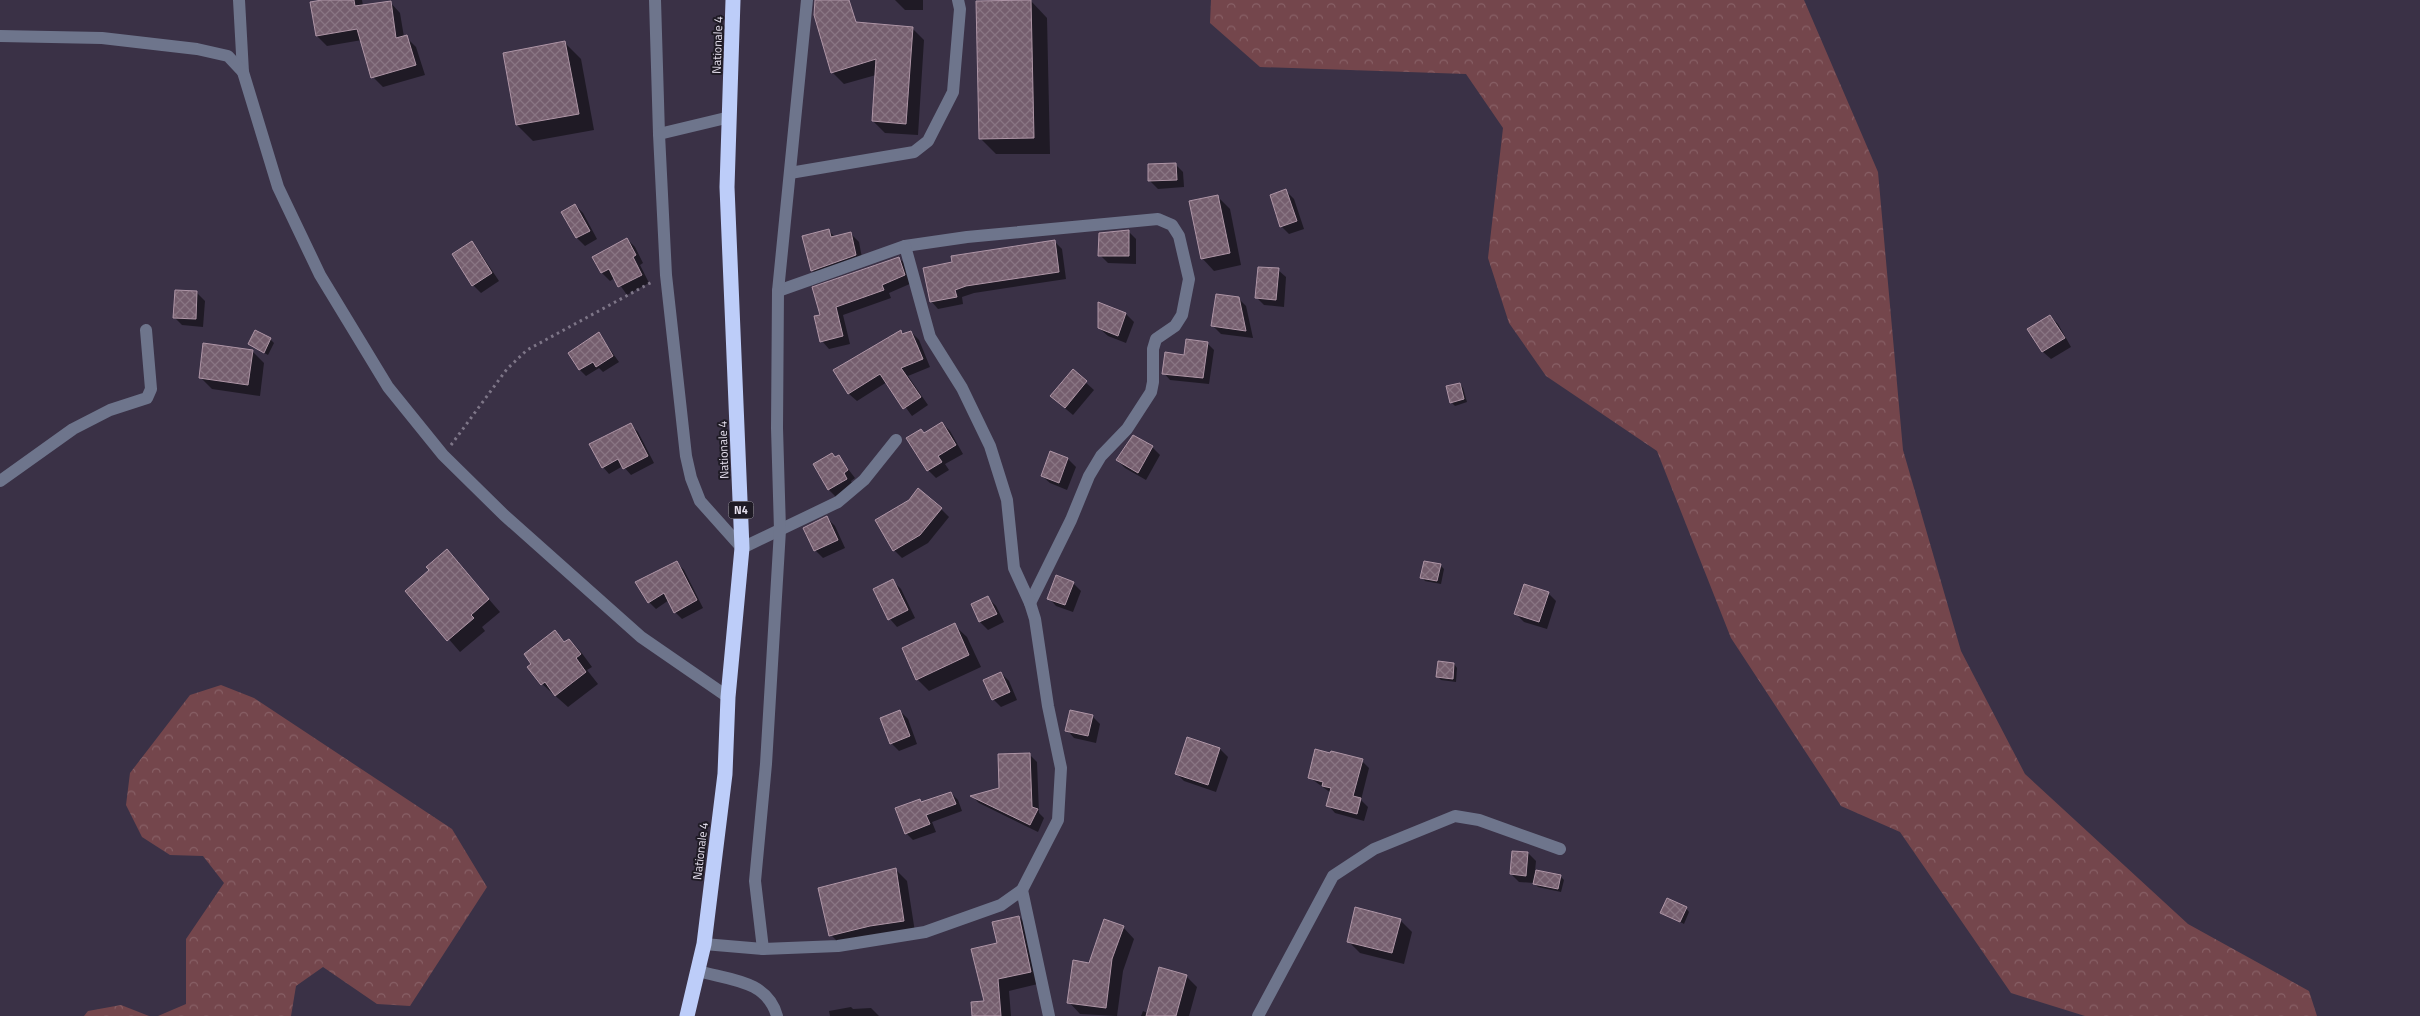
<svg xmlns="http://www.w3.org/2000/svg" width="2420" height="1016" font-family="'Titillium Web',sans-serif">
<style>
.forest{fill:url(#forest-crowns)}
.shadow{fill:#0007}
.building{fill:url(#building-cross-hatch);stroke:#ae95a6}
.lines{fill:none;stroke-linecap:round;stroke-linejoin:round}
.path{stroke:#7e7688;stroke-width:3;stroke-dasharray:2.5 4;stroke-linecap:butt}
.minor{stroke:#6e758c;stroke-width:12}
.highway{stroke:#bdcdf9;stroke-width:15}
.labels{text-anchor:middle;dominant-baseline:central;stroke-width:4;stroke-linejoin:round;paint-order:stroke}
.shield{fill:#1f1b25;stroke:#aca6b3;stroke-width:1}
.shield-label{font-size:11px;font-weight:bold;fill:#e8e2f0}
.street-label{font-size:12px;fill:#e8e2f0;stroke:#1f1b25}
</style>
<defs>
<pattern id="forest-crowns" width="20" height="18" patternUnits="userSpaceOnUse" patternTransform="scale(1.25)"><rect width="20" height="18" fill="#74464c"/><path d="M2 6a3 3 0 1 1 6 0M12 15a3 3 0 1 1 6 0" fill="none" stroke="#886066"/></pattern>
<pattern id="building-cross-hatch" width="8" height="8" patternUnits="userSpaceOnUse" patternTransform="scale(1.25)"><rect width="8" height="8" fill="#755e6e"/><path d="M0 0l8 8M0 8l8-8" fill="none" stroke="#897583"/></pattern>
</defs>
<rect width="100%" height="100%" fill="#3a3146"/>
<!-- forest -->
<g class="forest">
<polygon points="1211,0 1804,0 1878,172 1903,450 1961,651 2025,774 2188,924 2309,991 2317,1016 2085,1016 2011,993 1900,832 1841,806 1731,638 1657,451 1546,376 1509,323 1488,258 1503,128 1466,74 1260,67 1210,23"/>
<polygon points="221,685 254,698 452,829 487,887 410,1006 377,1004 323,967 296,986 291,1016 158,1016 186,1004 186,939 224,883 203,856 170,855 142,837 126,805 130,773 190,695"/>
<polygon points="121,1005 149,1016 84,1016 88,1011"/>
</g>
<!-- shadow -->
<g class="shadow">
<polygon points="325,0 362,0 363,6 390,2 400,13 404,37 406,37 416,47 425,75 383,87 373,77 362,40 327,46 317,36"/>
<polygon points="895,0 923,0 923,10 905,10"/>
<polygon points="1031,1 1047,18 1050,154 996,154 980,138"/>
<polygon points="912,28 924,40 918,135 885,133 873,121 876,75 844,84 832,72"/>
<polygon points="565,43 581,59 594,130 533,141 517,125"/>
<polygon points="1175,164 1183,172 1184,187 1158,189 1150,181"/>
<polygon points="1286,191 1294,199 1304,229 1289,234 1281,226"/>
<polygon points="1218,197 1230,209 1241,265 1214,271 1202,258"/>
<polygon points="575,205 583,213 597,239 585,246 577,238 563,212"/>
<polygon points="829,231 835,237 851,234 859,242 863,263 820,278 812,270"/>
<polygon points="1128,231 1136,239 1136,264 1108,263 1100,255"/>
<polygon points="627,239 635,247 643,263 640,265 649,283 627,295 615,278 610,281 602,273 594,258"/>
<polygon points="1054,241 1062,249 1066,279 974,293 962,297 963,304 938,309 931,301"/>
<polygon points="471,243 479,251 499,281 481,293 473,285"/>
<polygon points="899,258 907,266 912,283 889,293 891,298 843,315 850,344 829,349 822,341 822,316"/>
<polygon points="1278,270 1286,277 1284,307 1264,305 1256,297"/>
<polygon points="197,293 205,301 203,327 182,325 174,317"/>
<polygon points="1238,298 1246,306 1253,338 1221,334 1213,326"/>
<polygon points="1099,304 1126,314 1134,322 1126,343 1108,336 1099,328"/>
<polygon points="2050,316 2058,324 2071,347 2051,359 2043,352 2029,329"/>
<polygon points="900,332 904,335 911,332 919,340 930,367 908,376 928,405 912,416 887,382 857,401 849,394 835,371"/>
<polygon points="599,334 619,362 603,372 599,368 586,376 580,370"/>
<polygon points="270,339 274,343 268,355 249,344"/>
<polygon points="1208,344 1214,350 1209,384 1170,380 1164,373 1185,356"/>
<polygon points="252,351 264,363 260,396 212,389 200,377"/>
<polygon points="1073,371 1094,390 1073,415 1060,404"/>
<polygon points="1460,384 1463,388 1467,402 1455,406 1451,402"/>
<polygon points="942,423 950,431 963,454 945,464 949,470 936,478 928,470 924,434"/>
<polygon points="631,425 638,432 654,463 631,475 623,466 609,474 603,467"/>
<polygon points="1152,447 1160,455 1146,480 1125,468 1117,460"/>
<polygon points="1051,453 1068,459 1076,467 1067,490 1050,483 1042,476"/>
<polygon points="838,456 855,478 851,481 854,488 837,498 829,490 815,465"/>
<polygon points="941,509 949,517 928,543 902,558 894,550"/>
<polygon points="827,518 835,526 845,548 823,558 815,550"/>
<polygon points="447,551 500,612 482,627 485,631 460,652 407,591 431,570"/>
<polygon points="677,563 684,570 703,608 682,619 675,612 669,600 656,609 649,602"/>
<polygon points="1440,565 1444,569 1441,584 1425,581 1422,577"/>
<polygon points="893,581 901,589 915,618 897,627 890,619"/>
<polygon points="1073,583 1081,591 1073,612 1056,606 1049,598"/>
<polygon points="1548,593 1556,601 1547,629 1524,622 1516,614"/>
<polygon points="988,598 996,606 1004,622 988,630 980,622 973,605"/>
<polygon points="954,625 967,637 981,667 929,691 917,679"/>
<polygon points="555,632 566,643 569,640 581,652 592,667 587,670 598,684 568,707 542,684 533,664"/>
<polygon points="1454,664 1457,668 1456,682 1441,680 1437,676"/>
<polygon points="1001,673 1009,681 1017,700 1001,707 993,699"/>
<polygon points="900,711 908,719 917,744 899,751 891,743"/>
<polygon points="1092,716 1100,724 1096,743 1074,738 1067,730"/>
<polygon points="1188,738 1220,749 1228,757 1216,792 1184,781 1176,773"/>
<polygon points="1030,755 1037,762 1039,813 1044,818 1038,832 979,803 972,796 1000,789"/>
<polygon points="1362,761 1369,768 1361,800 1368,807 1364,821 1335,813 1328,805 1331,793 1309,777"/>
<polygon points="951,793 958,800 962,811 932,822 936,832 913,840 906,833 920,801 922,803"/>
<polygon points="1528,853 1536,861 1535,871 1560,876 1564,880 1561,892 1538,887 1534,883 1519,882 1511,874"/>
<polygon points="896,870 907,881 915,932 842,946 831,935"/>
<polygon points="1686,908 1689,912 1684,924 1662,912"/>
<polygon points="1019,917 1030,928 1042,983 1009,991 1011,1016 973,1016 986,1003 999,944"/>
<polygon points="1400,920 1412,932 1404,964 1360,953 1348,941"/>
<polygon points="1123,927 1134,939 1123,971 1117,1016 1080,1014 1069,1002 1090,964"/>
<polygon points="1186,976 1197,987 1189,1016 1141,1016 1143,1011 1148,1013"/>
<polygon points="851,1007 853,1009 871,1008 879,1016 830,1016 829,1011"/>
</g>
<!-- building -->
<g class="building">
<polygon points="322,0 354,0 355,6 391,1 396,38 407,35 416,65 371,78 357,29 316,36 310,2"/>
<polygon points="815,0 849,0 856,22 913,27 906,124 872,121 876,59 831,73 814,15"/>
<polygon points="1031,0 1034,138 979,139 976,1"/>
<polygon points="565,41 579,114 516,125 503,53"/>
<polygon points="1176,163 1177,180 1148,181 1148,164"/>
<polygon points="1286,189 1297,221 1280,227 1270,195"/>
<polygon points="1218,195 1230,253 1201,259 1189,201"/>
<polygon points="575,204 590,231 576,238 561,212"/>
<polygon points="829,229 831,237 851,232 856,255 811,271 802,236"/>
<polygon points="1129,230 1129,256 1098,256 1099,233"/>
<polygon points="627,238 636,255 633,257 642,275 618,287 609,269 601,273 592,257"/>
<polygon points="1055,240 1059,272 966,286 955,290 957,297 930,302 923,268 952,262 951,256"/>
<polygon points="472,241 492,273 472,286 452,254"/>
<polygon points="899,257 905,275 882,285 884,290 836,307 843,336 820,342 814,316 820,315 812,287"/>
<polygon points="1258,267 1279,268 1276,300 1255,298"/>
<polygon points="175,290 197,291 196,319 173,318"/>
<polygon points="1216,294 1239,297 1246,331 1211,326"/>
<polygon points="1098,302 1126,313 1118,336 1098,328"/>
<polygon points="2050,315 2065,338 2042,352 2027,329"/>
<polygon points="255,330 271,338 264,353 248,344"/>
<polygon points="901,330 902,334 911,331 923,359 901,368 921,397 903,409 880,374 848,394 833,370"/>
<polygon points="599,332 613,356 596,367 593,362 579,370 568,353"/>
<polygon points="1186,339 1208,342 1203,378 1162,374 1165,352 1184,355"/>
<polygon points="203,343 253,350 248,385 199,378"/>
<polygon points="1073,369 1087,381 1065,408 1050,396"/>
<polygon points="1460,383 1464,399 1450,403 1446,386"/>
<polygon points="942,422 956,445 938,456 942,462 927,471 906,438 921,429 924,433"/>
<polygon points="631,423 648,456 623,469 618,459 602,468 589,444"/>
<polygon points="1133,435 1153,446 1138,473 1116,460"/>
<polygon points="1050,451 1068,458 1059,483 1041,476"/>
<polygon points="832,453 835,457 839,455 848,470 844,473 847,479 828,490 813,464"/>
<polygon points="918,488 942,508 920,535 893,551 875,520 909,500"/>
<polygon points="827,516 838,540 814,551 803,528"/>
<polygon points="447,549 489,599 471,615 474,618 447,641 405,591 429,570 426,567"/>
<polygon points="677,561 697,600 674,613 664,593 648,603 635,582"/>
<polygon points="1424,561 1441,564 1437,581 1420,578"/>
<polygon points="1056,575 1074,582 1065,605 1047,599"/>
<polygon points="893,579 908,610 888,620 873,589"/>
<polygon points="1524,584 1549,592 1539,622 1514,614"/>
<polygon points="988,596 997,614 979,622 971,604"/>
<polygon points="955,623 969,655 916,680 902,648"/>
<polygon points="555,630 564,642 569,639 581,654 576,658 586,672 555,696 545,682 541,685 527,667 531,664 524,654"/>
<polygon points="1438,661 1454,663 1453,679 1436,677"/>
<polygon points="1001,672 1010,692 992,700 983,680"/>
<polygon points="900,710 910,736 890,744 880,718"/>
<polygon points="1070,710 1093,715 1088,736 1065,731"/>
<polygon points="1187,737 1220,748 1208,785 1175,774"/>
<polygon points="1315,749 1330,753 1331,751 1363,759 1353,796 1361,798 1357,814 1326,806 1331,788 1322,786 1323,782 1308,778"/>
<polygon points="1030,753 1032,807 1038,809 1030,825 970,796 999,788 998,754"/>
<polygon points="951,792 956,804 926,815 930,824 905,834 895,808 920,799 921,802"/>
<polygon points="1512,851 1528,852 1526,876 1510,874"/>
<polygon points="896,868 904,921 870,926 829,936 818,888"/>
<polygon points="1536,870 1561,875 1558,889 1533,884"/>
<polygon points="1667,898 1687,907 1680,922 1660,913"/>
<polygon points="1355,907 1401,919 1392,953 1347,942"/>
<polygon points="1019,916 1031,972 998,979 1001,1016 972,1016 971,1002 984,1001 971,949 997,943 992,922"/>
<polygon points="1104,919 1124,926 1112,959 1106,1008 1067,1003 1073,960 1089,963"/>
<polygon points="1159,967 1187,975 1176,1016 1146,1016"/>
</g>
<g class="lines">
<!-- path -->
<polyline class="path" points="451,445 507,369 527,350 652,282"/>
<!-- minor -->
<g class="minor">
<polyline points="239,0 243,72"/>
<polyline points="655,0 659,134 666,275 686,456 691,478 700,501 742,548 838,502 864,480 896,440"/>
<polyline points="0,36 102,38 197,49 228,56 243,72 278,187 320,275 388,387 443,455 504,515 641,637 728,697"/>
<polyline points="659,134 730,117"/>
<polyline points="790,173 914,152 928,141 953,92 960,9 958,0"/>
<polyline points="778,291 905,246 967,237 1158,219 1172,225 1179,236 1189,279 1182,315 1175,326 1156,339 1153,349 1153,382 1151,392 1127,429 1101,456 1089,476 1071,520 1030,603"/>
<polyline points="0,481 73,429 110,410 147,398 151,389 146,330"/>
<polyline points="1022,890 1049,1016"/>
<polyline points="704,944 763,949 838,946 925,932 1001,905 1022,890 1058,820 1061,768 1048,706 1035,619 1030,603 1014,568 1007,500 990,446 962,388 930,337 905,246"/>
<polyline points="763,949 755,881 766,764 780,530 777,428 778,291 807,0"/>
<path d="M698 971C730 980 767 980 777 1016"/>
<polyline points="1258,1016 1333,876 1374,849 1455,816 1479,820 1560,849"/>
</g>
<!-- highway -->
<polyline class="highway" points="687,1016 704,944 725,774 728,697 742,548 727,187 733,0"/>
</g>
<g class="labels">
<!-- shield labels -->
<rect class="shield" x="728.5" y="501.5" width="25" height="17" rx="4"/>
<g class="shield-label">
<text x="741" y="510">N4</text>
</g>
<!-- street labels -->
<g class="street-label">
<text transform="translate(717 45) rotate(-88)">Nationale 4</text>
<text transform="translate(723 450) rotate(-92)">Nationale 4</text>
<text transform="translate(700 851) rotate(-83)">Nationale 4</text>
</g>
</g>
</svg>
